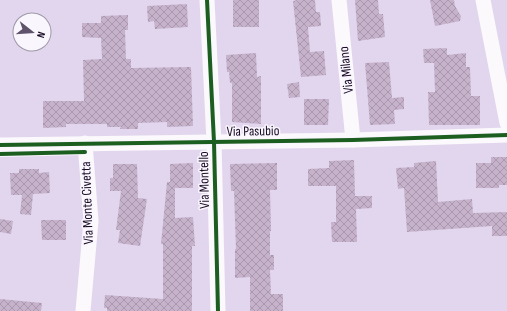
<svg xmlns="http://www.w3.org/2000/svg" width="507" height="311" font-family="'Sofia Sans Condensed',sans-serif">
<style>
.building{fill:url(#building-cross-hatch)}
.lines{fill:none;stroke-linecap:round;stroke-linejoin:round}
.minor{stroke:#fbf9fc;stroke-width:15}
.cycleway-casing{stroke:#f9f6fd;stroke-width:6}
.cycleway{stroke:#1b5e20;stroke-width:4}
.labels{text-anchor:middle;dominant-baseline:central;stroke-width:3;stroke-linejoin:round;paint-order:stroke}
.street-label{font-size:14px;fill:#190b25;stroke:#f9f6fd}
</style>
<defs>
<pattern id="building-cross-hatch" width="8" height="8" patternUnits="userSpaceOnUse"><rect width="8" height="8" fill="#c7b2cc"/><path d="M0 0l8 8M0 8l8-8" fill="none" stroke="#aa98af"/></pattern>
</defs>
<rect width="100%" height="100%" fill="#e2d6ee"/>
<!-- building -->
<g class="building">
<rect x="233" y="0" width="26" height="27"/>
<polygon points="297,0 315,0 316,12 320,12 321,26 308,27 310,52 324,51 326,75 301,77 293,1"/>
<polygon points="355,0 378,0 379,14 383,14 385,37 358,41"/>
<polygon points="430,0 454,0 455,6 461,16 460,21 435,26"/>
<polygon points="187,4 188,27 155,29 154,21 148,22 147,6"/>
<polygon points="128,15 128,30 125,30 126,59 131,59 131,68 191,67 193,126 167,127 167,122 138,123 138,129 120,129 121,127 107,127 107,124 66,124 66,127 43,128 43,101 84,101 83,60 102,59 101,38 82,37 82,23 101,23 101,16"/>
<polygon points="447,48 447,55 466,53 466,67 470,67 471,96 480,96 480,125 429,125 428,92 435,92 434,63 424,63 423,49"/>
<polygon points="256,53 257,77 261,76 261,124 232,122 232,83 230,83 229,72 227,72 226,55"/>
<polygon points="389,62 392,98 404,97 404,109 394,110 395,124 370,125 365,63"/>
<polygon points="299,82 300,97 289,98 287,84"/>
<polygon points="304,99 329,99 328,125 304,125"/>
<polygon points="491,157 507,157 507,185 499,185 499,188 476,188 476,163 491,163"/>
<polygon points="354,160 355,196 372,196 372,208 356,209 357,242 332,242 331,222 336,222 336,186 308,186 308,169 329,168 329,161"/>
<polygon points="436,161 438,202 472,199 473,213 507,212 507,236 492,236 492,226 407,232 404,188 398,189 396,168 414,167 414,163"/>
<polygon points="193,163 193,188 175,188 175,218 193,217 195,246 192,246 192,311 107,311 107,308 104,308 105,295 163,299 163,244 161,244 167,182 170,182 170,164"/>
<polygon points="277,163 277,190 270,190 271,231 270,231 270,255 274,255 274,270 270,270 271,294 283,294 283,311 250,311 250,277 235,278 235,249 236,249 234,191 231,191 230,164"/>
<polygon points="113,164 137,164 138,198 147,199 140,246 118,243 120,230 116,230 121,191 110,191 110,178 113,178"/>
<polygon points="19,169 39,169 39,173 49,172 50,193 33,194 31,215 20,214 22,195 11,195 10,173 19,173"/>
<polygon points="0,219 13,221 11,234 0,232"/>
<polygon points="41,220 66,220 66,240 42,240"/>
<polygon points="0,299 42,303 41,311 0,311"/>
</g>
<g class="lines">
<!-- minor -->
<g class="minor">
<polyline points="207,0 214,142 218,311"/>
<polyline points="339,0 353,140"/>
<polyline points="483,0 507,123"/>
<polyline points="0,145 353,140 507,135"/>
<polyline points="83,311 91,221 85,143"/>
</g>
<!-- cycleway casing -->
<g class="cycleway-casing">
<g id="cycleway">
<polyline points="207,0 214,142 218,311"/>
<polyline points="0,145 353,140 507,135"/>
<polyline points="0,154 85,152"/>
</g>
</g>
<!-- cycleway -->
<use href="#cycleway" class="cycleway"/>
</g>
<g class="labels">
<!-- street labels -->
<g class="street-label">
<text transform="translate(346 70) rotate(-96)">Via Milano</text>
<text transform="translate(253 131) rotate(-1)">Via Pasubio</text>
<text transform="translate(204 180) rotate(-91)">Via Montello</text>
<text transform="translate(87 203) rotate(-92)">Via Monte Civetta</text>
</g>
</g>
<!-- north arrow -->
<g transform="translate(32 32) rotate(107)"><circle r="19" fill="#f9f6fd" stroke="#9f98a7"/>
<path d="M0-3L7 15L0 10L-7 15Z" fill="#5f526b"/>
<text y="-6" font-size="11" font-weight="bold" text-anchor="middle" fill="#190b25">N</text>
</g>
</svg>
